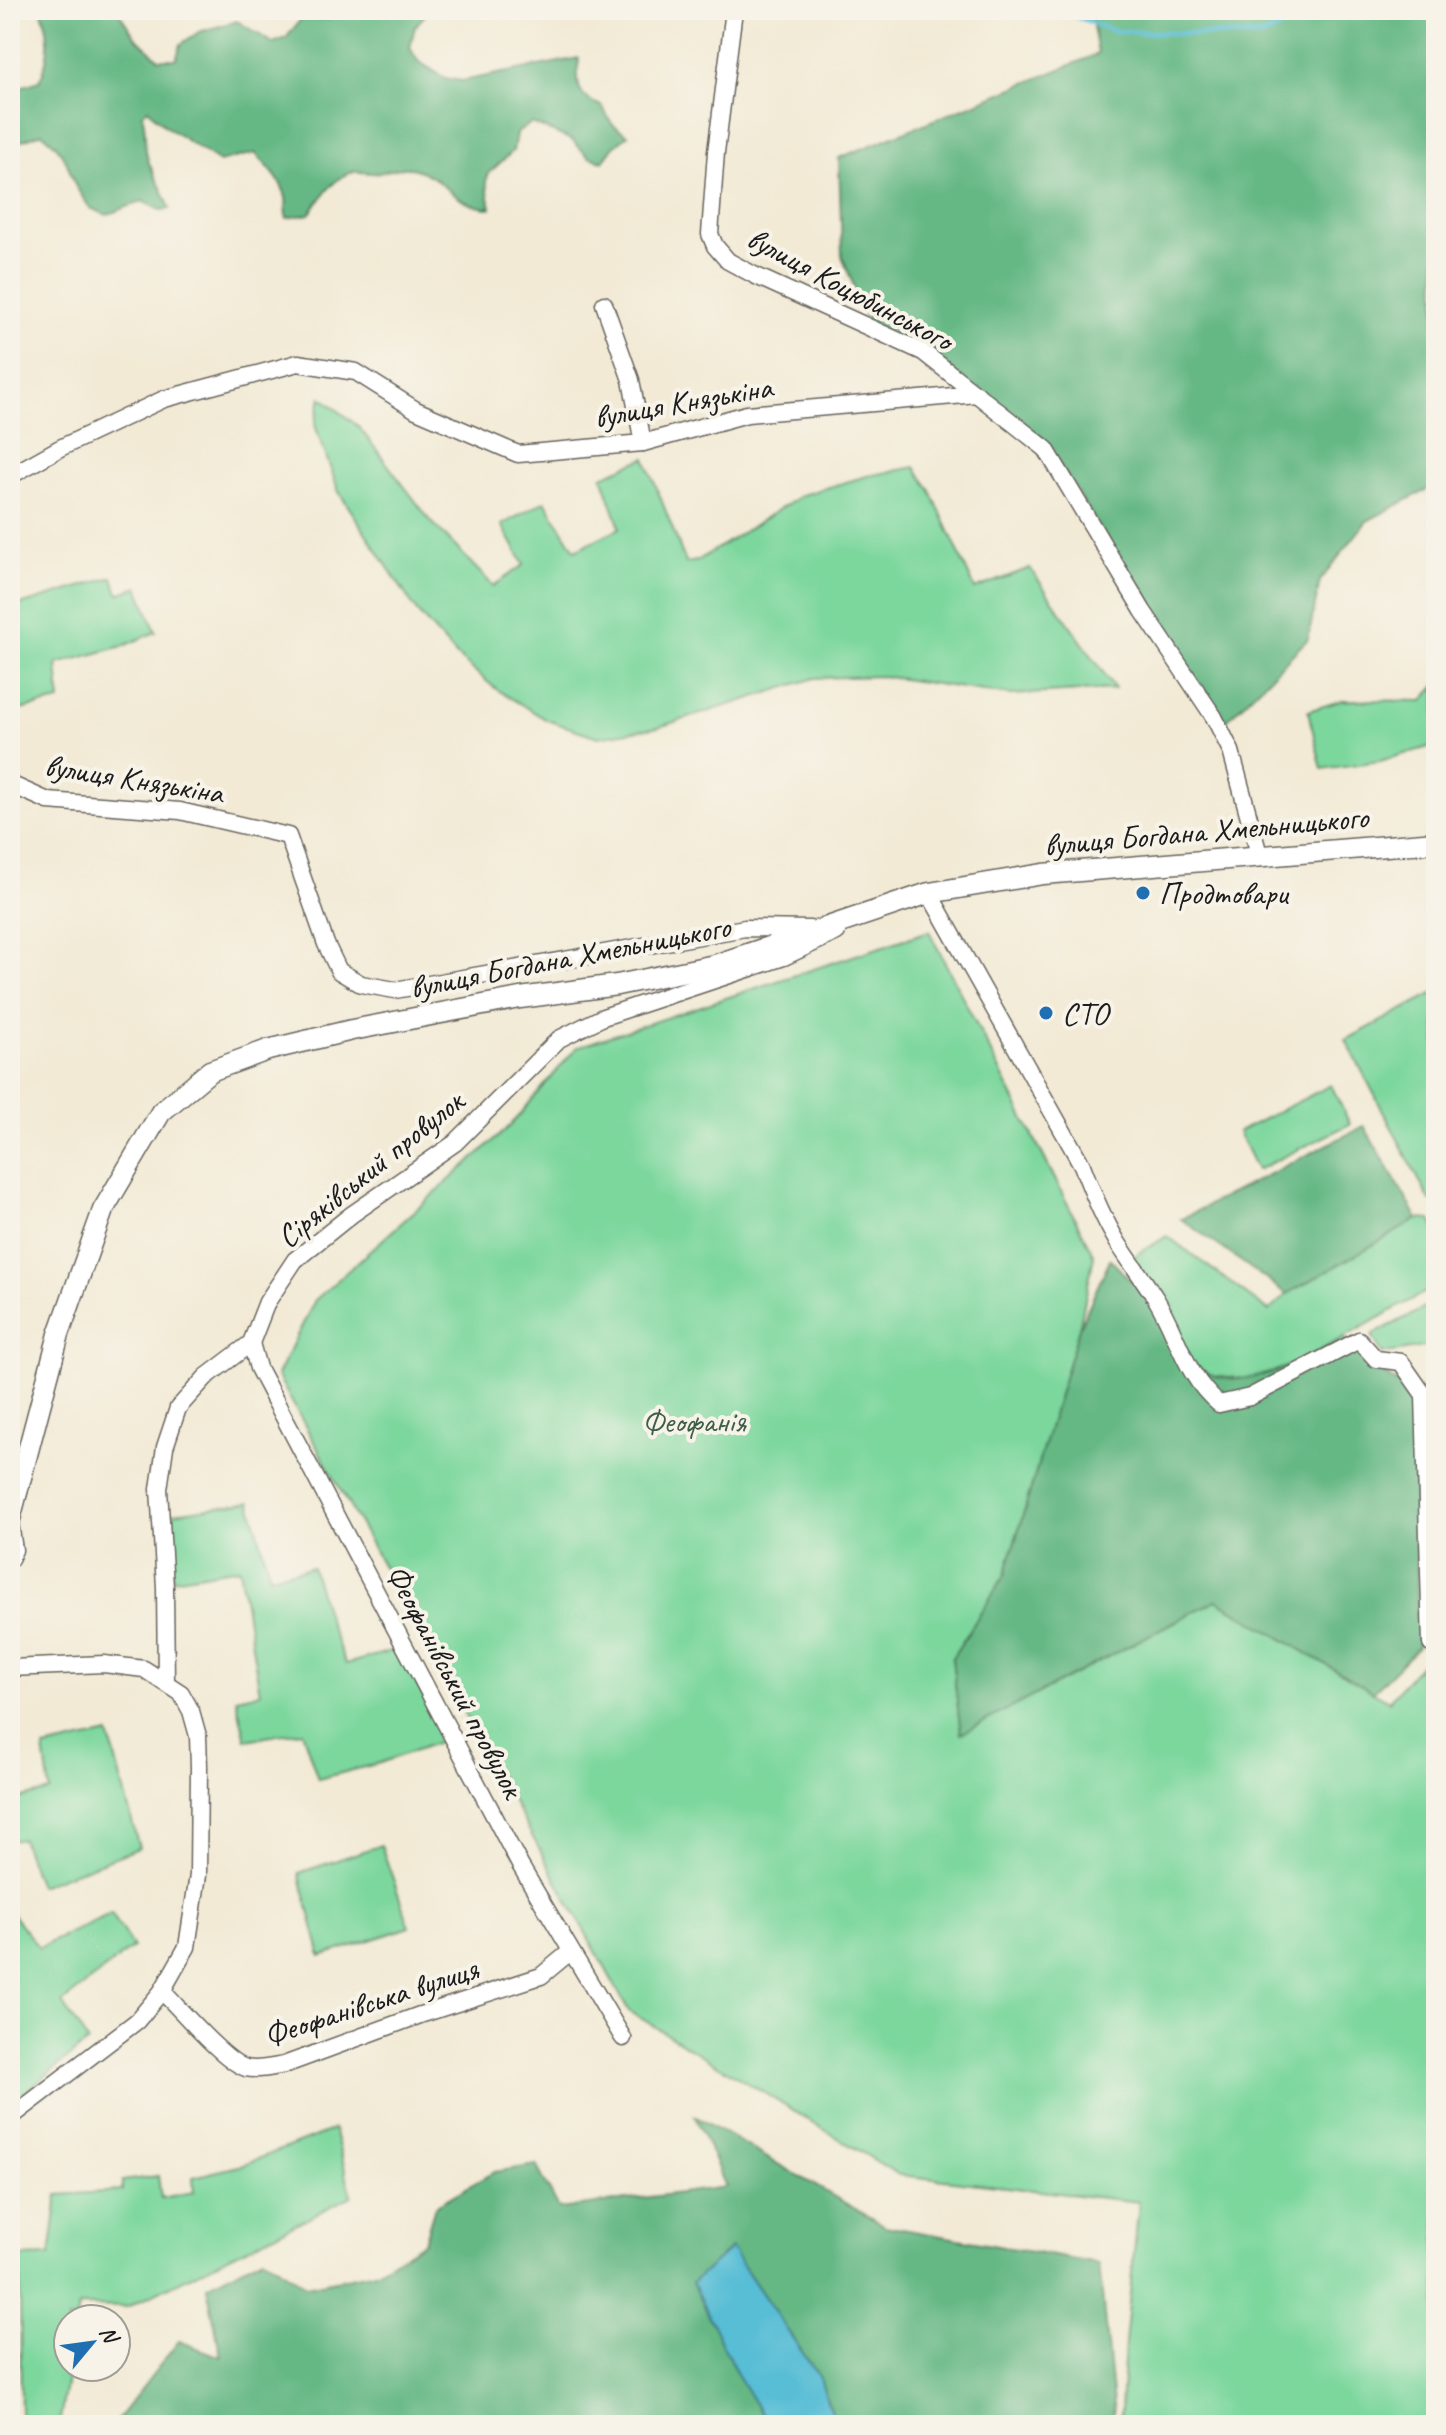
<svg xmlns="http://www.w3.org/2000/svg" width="1446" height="2435" font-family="Caveat,sans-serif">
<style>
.green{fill:#7cd79d;stroke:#4c7a5c;stroke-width:2}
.forest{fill:#65b884;stroke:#406a50;stroke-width:2}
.water{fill:#58bed5;stroke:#3a6d78;stroke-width:2}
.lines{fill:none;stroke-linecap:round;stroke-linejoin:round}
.stream{stroke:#58bed5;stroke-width:5}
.minor-casing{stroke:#67645d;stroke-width:19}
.tertiary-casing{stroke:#67645d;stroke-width:23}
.minor{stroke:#fff;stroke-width:16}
.tertiary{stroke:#fff;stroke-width:20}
.poi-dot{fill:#1f6fb2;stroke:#f7f3e8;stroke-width:3}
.labels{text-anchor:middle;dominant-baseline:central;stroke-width:8;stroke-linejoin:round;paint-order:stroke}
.street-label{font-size:32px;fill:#1c1c1c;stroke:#f7f3e8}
.poi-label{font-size:32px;fill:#1c1c1c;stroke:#f7f3e8;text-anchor:start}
.park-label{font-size:32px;fill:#3e5d49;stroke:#f7f3e8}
</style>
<rect width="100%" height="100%" fill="#f7f3e8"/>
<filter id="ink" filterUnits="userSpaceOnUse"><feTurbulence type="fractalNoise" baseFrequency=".0125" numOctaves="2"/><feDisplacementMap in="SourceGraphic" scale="16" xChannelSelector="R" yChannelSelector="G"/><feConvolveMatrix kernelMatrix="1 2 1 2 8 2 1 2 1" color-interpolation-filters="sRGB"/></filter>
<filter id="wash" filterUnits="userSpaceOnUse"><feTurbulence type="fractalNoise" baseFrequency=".006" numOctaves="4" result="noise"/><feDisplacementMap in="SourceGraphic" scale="32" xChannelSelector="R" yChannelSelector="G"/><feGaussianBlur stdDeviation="1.8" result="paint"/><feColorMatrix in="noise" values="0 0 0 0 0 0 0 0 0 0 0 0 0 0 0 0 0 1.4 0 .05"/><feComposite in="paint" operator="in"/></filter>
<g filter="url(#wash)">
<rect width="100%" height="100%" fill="#f2ead5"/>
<!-- green -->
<g class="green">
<polygon points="321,397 359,427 430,520 493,586 524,565 502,525 545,501 575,550 620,528 602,476 645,458 686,563 697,561 802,495 867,476 915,467 931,491 975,589 1030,568 1115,689 1010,695 882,676 815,678 659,727 598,737 547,720 496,689 458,657 417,612 339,492 315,425"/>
<polygon points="113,577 118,594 138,587 156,632 123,646 57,664 60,701 10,712 10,608"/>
<polygon points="1436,685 1436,745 1380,761 1322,769 1308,711 1343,700 1423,701"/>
<polygon points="929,931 1094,1256 1079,1328 1005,1575 952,1658 961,1733 1216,1600 1389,1701 1436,1646 1436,2425 1120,2425 1125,2343 1139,2202 899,2175 629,2011 277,1375 315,1300 510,1126 577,1047"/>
<polygon points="1436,992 1436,1201 1430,1201 1346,1040"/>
<polygon points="1331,1085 1350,1124 1257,1170 1238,1132"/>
<polygon points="1418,1219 1431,1220 1436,1229 1436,1286 1300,1362 1253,1379 1214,1376 1184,1360 1133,1257 1167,1236 1269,1311 1287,1294"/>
<polygon points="1436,1302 1436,1345 1382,1354 1372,1335"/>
<polygon points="250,1502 270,1576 312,1567 329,1623 346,1664 398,1649 447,1739 380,1763 318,1779 302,1731 246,1740 236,1698 260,1693 239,1568 173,1579 166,1514"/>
<polygon points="109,1734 139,1848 39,1886 22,1839 10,1841 10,1801 50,1791 44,1748"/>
<polygon points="381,1845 410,1927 321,1956 299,1873"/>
<polygon points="10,1911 39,1948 111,1913 133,1947 62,2003 88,2042 10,2104 10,2023 18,2019 10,1992"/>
<polygon points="334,2129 352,2196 127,2307 79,2306 77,2319 68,2319 69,2367 59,2425 34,2425 21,2421 20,2257 50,2256 58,2195 122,2191 122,2181 158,2176 161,2198 194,2192 193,2177 239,2166"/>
</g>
<!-- forest -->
<g class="forest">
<path d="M41 10H117L136 38 159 59H176L181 44 199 32 237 21 273 43 286 38 301 19H330L334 10H430L415 26 410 48 418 61 445 78 462 81 579 58C576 83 576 97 602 106L612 124 628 135 614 146 603 161 589 157 572 140 531 123 516 134 513 151 489 173 486 181 491 208C453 207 444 177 415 169 403 165 390 171 378 173 370 174 361 171 354 172 333 176 322 199 309 214L287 218C283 209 288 207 286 198 283 181 267 166 255 153L219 162 165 126 148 109 142 114C147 129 143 145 148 160 154 177 164 190 170 209L160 210 142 201 107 215 90 208 76 187 67 163 56 145 42 133 10 145V90L40 81C49 57 52 34 41 10Z"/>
<polygon points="1090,10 1204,10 1291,18 1291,10 1436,10 1436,485 1367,521 1320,581 1308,639 1223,724 1042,437 870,327 842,256 839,158 1098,54"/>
<polygon points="1364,1126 1418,1219 1287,1294 1181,1219"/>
<path d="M1110 1259C1125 1276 1158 1304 1167 1323 1173 1334 1176 1353 1185 1361 1236 1401 1298 1364 1344 1337L1360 1357 1414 1395 1418 1647 1373 1692 1216 1600 961 1734 952 1658 1005 1575 1079 1328Z"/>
<polygon points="695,2116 885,2226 1099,2264 1115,2425 113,2425 179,2341 221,2357 207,2286 263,2257 306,2286 375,2272 424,2242 435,2206 494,2172 536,2165 559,2209 726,2187"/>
</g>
<!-- water -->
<polygon class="water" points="731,2248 820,2378 835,2425 768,2425 737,2374 692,2283"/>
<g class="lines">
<!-- stream -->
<g class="stream">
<polyline points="1060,10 1114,31 1261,36 1319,10"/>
<polyline points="1435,10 1436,12"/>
</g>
</g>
</g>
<g filter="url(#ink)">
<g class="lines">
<!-- minor casing -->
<g class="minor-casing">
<g id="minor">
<polyline points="734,10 716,152 710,234 715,246 728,261 754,275 923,352 1046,449 1143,611 1214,717 1231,751 1260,858"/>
<polyline points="604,304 631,380 643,443"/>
<polyline points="10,476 60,448 164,399 298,363 356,372 416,410 518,454 643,443 747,414 977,394"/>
<polyline points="10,784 48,801 180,811 288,836 326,944 339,971 361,984 395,990 745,928 810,929"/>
<path d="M929 893 1082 1165C1092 1192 1103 1218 1118 1243 1130 1262 1144 1280 1156 1299 1178 1335 1185 1376 1219 1404L1250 1397 1359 1340 1376 1359 1401 1362 1424 1395 1431 1644 1436 1637"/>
<polyline points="251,1343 258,1368 520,1865 623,2038"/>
<polyline points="10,1523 14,1550 10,1559"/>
<polyline points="10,1668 104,1664 144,1669 181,1693 191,1711 198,1736 199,1767 198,1875 187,1947 162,1991 137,2021 10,2118"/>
<polyline points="166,1682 165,1587 159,1489 165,1447 178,1408 206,1377 251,1343 267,1302 295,1260 351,1215 455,1143 559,1039 603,1017 784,957 837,932"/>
<path d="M162 1991C180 2009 225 2062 246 2068 258 2071 272 2067 284 2065L420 2015 541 1976 570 1952"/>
</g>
</g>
<!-- tertiary casing -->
<g class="tertiary-casing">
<polyline id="tertiary" points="10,1519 59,1334 103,1210 161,1112 210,1071 268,1050 352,1030 520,998 617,985 715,965 929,893 1043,874 1436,842"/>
</g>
<!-- minor -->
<use href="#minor" class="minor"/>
<!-- tertiary -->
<use href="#tertiary" class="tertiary"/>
</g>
</g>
<!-- markers -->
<g class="poi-dot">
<circle cx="1143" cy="893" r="8"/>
<circle cx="1046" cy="1013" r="8"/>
</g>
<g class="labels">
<!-- street labels -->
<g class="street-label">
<text transform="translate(850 289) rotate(28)">вулиця Коцюбинського</text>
<text transform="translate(683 402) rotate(-10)">вулиця Князькіна</text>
<text transform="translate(134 779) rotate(9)">вулиця Князькіна</text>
<text transform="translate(1206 831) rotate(-5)">вулиця Богдана Хмельницького</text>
<text transform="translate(570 957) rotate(-11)">вулиця Богдана Хмельницького</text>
<text transform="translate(370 1169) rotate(-39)">Сіряківський провулок</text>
<text transform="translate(455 1681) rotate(62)">Феофанівський провулок</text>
<text transform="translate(371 2002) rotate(-18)">Феофанівська вулиця</text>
</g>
<!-- poi labels -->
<g class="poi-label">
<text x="1159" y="893">Продтовари</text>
<text x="1062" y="1013">СТО</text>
</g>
<!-- park labels -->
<g class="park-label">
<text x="694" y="1421">Феофанія</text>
</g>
</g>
<!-- margin -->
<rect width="1446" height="2435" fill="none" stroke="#f7f3e8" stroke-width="40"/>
<!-- north arrow -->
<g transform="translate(92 2343) rotate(61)"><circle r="38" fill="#f7f3e8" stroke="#9f9d96" stroke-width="2"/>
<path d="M0-6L14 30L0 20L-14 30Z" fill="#1f6fb2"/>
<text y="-12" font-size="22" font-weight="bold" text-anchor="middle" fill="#1c1c1c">N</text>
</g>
</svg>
